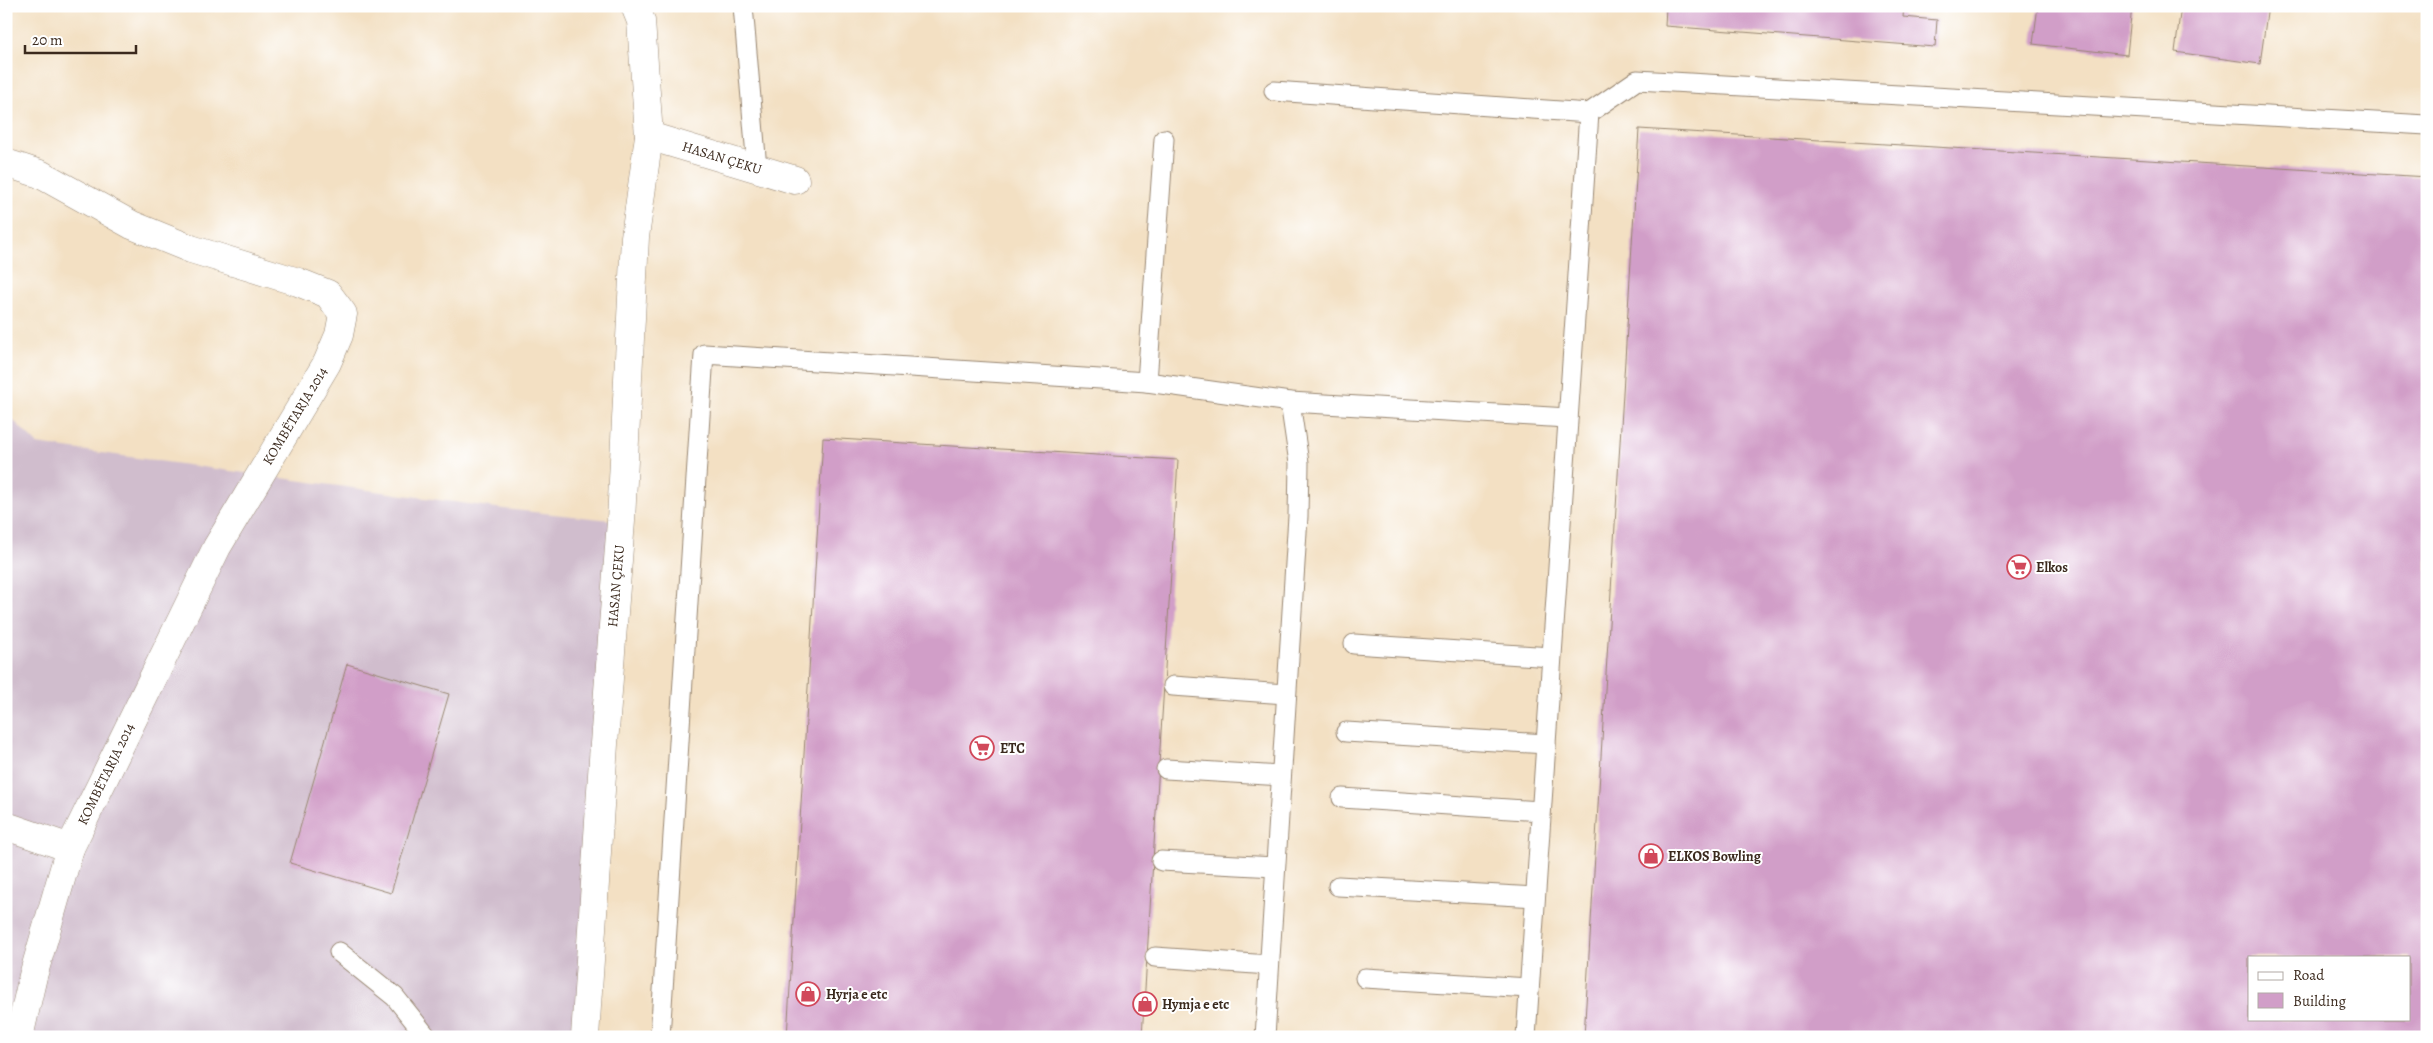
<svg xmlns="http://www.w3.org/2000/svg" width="2433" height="1043" font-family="Alegreya,serif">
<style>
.industrial{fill:#d0bdcd}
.building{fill:#d19ec8;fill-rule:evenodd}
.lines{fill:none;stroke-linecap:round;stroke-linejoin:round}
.service-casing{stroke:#978570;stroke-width:21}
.minor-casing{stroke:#978570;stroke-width:29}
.service{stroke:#fff;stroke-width:19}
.minor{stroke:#fff;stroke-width:28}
.labels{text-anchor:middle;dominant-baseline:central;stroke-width:4;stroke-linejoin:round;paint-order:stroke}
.street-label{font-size:14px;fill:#3b2a1e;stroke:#fff}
.poi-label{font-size:14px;font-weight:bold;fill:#3b2a1e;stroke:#fff;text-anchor:start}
</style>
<rect width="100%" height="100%" fill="#fff"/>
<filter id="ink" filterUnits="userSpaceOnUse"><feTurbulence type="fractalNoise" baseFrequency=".02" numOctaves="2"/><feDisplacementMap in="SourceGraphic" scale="10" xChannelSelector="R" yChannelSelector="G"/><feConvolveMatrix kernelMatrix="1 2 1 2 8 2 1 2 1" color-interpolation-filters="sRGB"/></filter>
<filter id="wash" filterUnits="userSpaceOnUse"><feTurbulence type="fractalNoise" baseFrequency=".0096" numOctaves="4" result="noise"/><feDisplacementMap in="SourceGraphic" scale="20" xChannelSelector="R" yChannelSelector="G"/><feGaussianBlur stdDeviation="1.12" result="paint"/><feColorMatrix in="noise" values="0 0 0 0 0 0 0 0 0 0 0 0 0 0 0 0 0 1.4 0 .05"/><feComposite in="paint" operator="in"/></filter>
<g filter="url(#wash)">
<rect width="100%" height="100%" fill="#f3e0c3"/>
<!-- industrial -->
<polygon class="industrial" points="6,413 37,444 504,509 621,521 587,1037 6,1037"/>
<g id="blocks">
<!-- building -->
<g class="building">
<polygon points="1666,6 1904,6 1903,17 1937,20 1935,47 1665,26"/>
<polygon points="2038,6 2132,6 2127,55 2033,44"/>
<polygon points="2181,6 2206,8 2207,6 2268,6 2260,64 2175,52"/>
<path d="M1639 129 2427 177V1037H1584ZM2249 957H2409V1019H2249Z"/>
<polygon points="823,438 1178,460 1142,1037 787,1037"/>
<polygon points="347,664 449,694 391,893 290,863"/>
</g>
</g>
</g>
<g filter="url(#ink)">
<use href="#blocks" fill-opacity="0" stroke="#978570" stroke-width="1"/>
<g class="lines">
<!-- service casing -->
<g class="service-casing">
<g id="service">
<polyline points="743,6 757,168"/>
<polyline points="1274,91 1589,113"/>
<polyline points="1147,382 1164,139"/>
<polyline points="1290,402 1568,418"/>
<polyline points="1354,644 1551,657"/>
<polyline points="1173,686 1286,694"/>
<polyline points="1346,732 1546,744"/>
<polyline points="1166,769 1281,776"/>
<polyline points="1342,798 1541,811"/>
<polyline points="1161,861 1275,867"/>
<polyline points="1338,886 1535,897"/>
<polyline points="339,952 395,997 427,1037"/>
<polyline points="1155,957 1269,965"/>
<polyline points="1365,978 1529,988"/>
<polyline points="660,1037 704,354 1147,382 1290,402 1299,463 1298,516 1265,1037"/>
<polyline points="1526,1037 1589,113 1637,80 2427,125"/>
</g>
</g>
<!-- minor casing -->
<g class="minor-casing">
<g id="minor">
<polyline points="649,136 795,180"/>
<polyline points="6,163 40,174 132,225 191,249 298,282 328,294 343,314 339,335 327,363 217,547 70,848"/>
<polyline points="6,826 70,848 33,976 19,1037"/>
<polyline points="585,1037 604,744 621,521 635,237 649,136 641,21 635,6"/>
</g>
</g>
<!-- service -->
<use href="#service" class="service"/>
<!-- minor -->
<use href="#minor" class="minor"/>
</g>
</g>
<!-- icons -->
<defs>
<g id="supermarket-ring" transform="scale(1.25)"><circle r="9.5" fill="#fff" stroke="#d1495b" stroke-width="1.5"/><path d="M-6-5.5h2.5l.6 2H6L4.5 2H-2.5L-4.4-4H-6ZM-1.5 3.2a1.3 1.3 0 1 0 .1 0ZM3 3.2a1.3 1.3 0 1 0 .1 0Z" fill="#d1495b"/></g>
<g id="shop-ring" transform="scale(1.25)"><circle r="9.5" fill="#fff" stroke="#d1495b" stroke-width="1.5"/><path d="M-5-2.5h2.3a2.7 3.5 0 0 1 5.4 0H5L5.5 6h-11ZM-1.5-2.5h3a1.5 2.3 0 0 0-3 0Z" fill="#d1495b"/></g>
</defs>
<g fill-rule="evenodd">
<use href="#supermarket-ring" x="2019" y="567"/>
<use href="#supermarket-ring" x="982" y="748"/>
<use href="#shop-ring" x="1651" y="856"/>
<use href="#shop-ring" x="808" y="994"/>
<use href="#shop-ring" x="1145" y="1004"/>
</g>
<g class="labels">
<!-- street labels -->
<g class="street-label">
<text transform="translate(722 158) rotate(17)">HASAN ÇEKU</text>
<text transform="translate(295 416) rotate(-59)">KOMBËTARJA 2014</text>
<text transform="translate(616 586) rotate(-85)">HASAN ÇEKU</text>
<text transform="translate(106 774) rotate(-64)">KOMBËTARJA 2014</text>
</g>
<!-- poi labels -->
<g class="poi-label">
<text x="2036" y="567">Elkos</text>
<text x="1000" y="748">ETC</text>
<text x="1668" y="856">ELKOS Bowling</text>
<text x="826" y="994">Hyrja e etc</text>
<text x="1162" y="1004">Hymja e etc</text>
</g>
</g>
<!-- margin -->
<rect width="2433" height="1043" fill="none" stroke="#fff" stroke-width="25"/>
<!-- legend -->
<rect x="2248" y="956" width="162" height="65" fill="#ffffff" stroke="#b1aaa5"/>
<rect x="2258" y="972" width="25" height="8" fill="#ffffff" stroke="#b1aaa5"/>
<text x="2293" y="980" font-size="15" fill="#3b2a1e">Road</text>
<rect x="2258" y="993" width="25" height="15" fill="#d19ec8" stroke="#b1aaa5"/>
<text x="2293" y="1006" font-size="15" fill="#3b2a1e">Building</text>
<!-- scale -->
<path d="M25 45v8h111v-8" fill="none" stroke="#3b2a1e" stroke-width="2.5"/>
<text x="32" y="45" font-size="15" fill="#3b2a1e" stroke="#ffffff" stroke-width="4" paint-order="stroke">20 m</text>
</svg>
